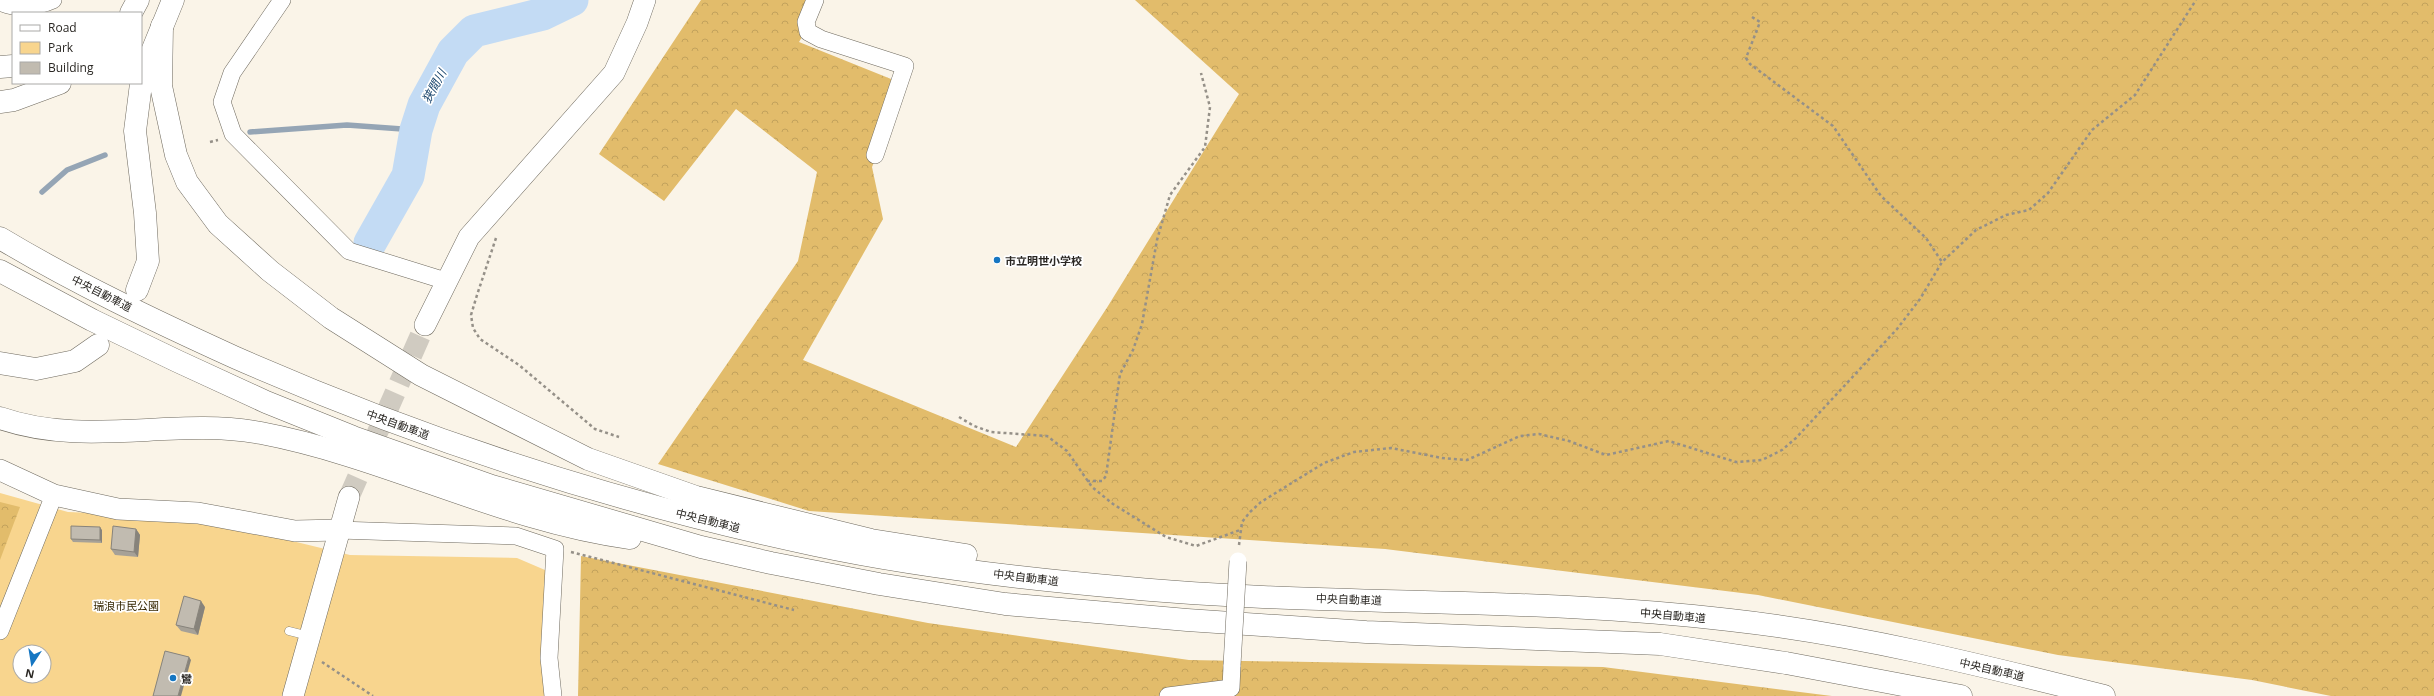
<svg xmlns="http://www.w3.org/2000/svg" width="2434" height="696" font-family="'Open Sans','Noto Sans JP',sans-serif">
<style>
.green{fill:#f8d58e;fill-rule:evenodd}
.forest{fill:url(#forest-crowns)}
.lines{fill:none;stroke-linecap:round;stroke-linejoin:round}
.stream{stroke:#95a5b5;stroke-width:5.5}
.river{stroke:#c3dbf4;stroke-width:33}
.tertiary-tunnel{stroke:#d0cbc1;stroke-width:21;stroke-dasharray:21 10;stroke-linecap:butt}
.service-casing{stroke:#6f6a5f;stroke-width:9}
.minor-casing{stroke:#6f6a5f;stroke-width:18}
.tertiary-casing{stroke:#6f6a5f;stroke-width:22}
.motorway-casing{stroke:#6f6a5f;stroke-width:23}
.path{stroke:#959088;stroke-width:2.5;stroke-dasharray:3 3;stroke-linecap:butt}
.service{stroke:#fff;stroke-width:8}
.minor{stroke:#fff;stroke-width:17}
.tertiary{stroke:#fff;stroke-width:21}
.motorway{stroke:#fff;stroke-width:22}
.minor-bridge-casing{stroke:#6f6a5f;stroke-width:18;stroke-linecap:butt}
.minor-bridge{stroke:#fff;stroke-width:17}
.wall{fill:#a6a197}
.shaded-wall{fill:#87837b}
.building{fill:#c1bbb0;stroke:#87837b}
.poi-dot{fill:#1576c2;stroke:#fff;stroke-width:1.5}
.labels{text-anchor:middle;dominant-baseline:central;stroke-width:3.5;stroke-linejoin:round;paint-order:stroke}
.poi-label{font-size:11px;font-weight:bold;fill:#2a2723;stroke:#fff;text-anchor:start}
.street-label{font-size:11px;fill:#2a2723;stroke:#fff}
.park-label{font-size:11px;fill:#362702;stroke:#fff}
.water-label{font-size:12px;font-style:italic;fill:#17436b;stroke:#fff}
</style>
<defs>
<pattern id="forest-crowns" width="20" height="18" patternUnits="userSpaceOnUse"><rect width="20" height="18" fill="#e2bc6b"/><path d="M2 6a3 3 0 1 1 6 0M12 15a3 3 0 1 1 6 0" fill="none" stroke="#c2a25c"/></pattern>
</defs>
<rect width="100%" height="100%" fill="#faf4e8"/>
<!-- green -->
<path class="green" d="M0 493 68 512 193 517 350 555 517 558 545 570 546 696H0ZM20 652H44V676H20Z"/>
<!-- forest -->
<g class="forest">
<polygon points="701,0 824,0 799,42 906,85 872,167 883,219 803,360 1016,447 1108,306 1239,94 1135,0 2434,0 2434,696 2331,696 2252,680 2058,655 1758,595 1385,549 809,511 658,464 798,261 817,172 736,109 664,201 599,154"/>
<polygon points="0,502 20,507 0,560"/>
<polygon points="581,556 928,623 1189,660 1603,667 1832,696 578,696"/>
</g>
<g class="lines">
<!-- stream -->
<g class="stream">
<polyline points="250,132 347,125 416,130"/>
<polyline points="42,192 67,170 105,155"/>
</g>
<!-- river -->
<polyline class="river" points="370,243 408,176 416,130 424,105 453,52 474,31 543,14 572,0"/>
<!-- tertiary-tunnel -->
<polyline class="tertiary-tunnel" points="349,497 425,325"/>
<!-- service casing -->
<g class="service-casing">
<polyline id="service" points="289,631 309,636"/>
</g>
<!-- minor casing -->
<g class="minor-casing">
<g id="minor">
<polyline points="282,0 232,73 222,102 233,134 349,251 446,281"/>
<polyline points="815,0 806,22 808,32 821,39 905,66 875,155"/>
<path d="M0 2C16 10 37 7 53 0"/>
<polyline points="339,530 516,536 555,549 549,658 553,696"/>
<polyline points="0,631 54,495"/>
<polyline points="1168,696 1231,688 1232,665"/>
</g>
</g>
<!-- tertiary casing -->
<g class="tertiary-casing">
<g id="tertiary">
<polyline points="425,325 469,237 614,73 637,23 645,0"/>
<polyline points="0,470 54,495 118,509 198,513 295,531 339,530"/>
<polyline points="293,696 349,497"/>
</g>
</g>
<!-- motorway casing -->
<g class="motorway-casing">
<g id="motorway">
<polyline points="131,13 138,0"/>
<polyline points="162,26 161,86 176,155 187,182 218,224 270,271 331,318 421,375 588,459 696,497 871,540 966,555"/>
<polyline points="0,67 13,66"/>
<polyline points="0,102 14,100 60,83"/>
<path d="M0 238C75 283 155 321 234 357 420 439 616 503 815 545 918 567 1025 579 1129 588 1329 607 1531 596 1730 620 1856 634 1981 665 2104 696"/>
<polyline points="0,271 92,320 177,361 266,402 353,437 492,486 701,547 771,563 879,584 1005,604 1187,620 1366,632 1660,644 1786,663 1961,696"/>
<polyline points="137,290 148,261 145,213 135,131 142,76 173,0"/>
<polyline points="0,363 36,369 75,361 98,345"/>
<path d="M0 418C86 448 174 417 261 433 387 457 503 521 630 538"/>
</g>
</g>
<!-- path -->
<g class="path">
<polyline points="1752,17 1760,22 1746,58 1750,64 1833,126 1881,196 1926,238 1942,262"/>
<polyline points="210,142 218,140"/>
<polyline points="496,238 477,295 471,315 473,328 480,339 519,365 595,429 619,437"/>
<polyline points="959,417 974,426 991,432 1047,436 1067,451 1092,487 1113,504 1166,537 1196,546 1240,530"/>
<polyline points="1087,481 1102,481 1106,476 1120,374 1133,350 1142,324 1157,240 1170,195 1205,147 1210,107 1201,73"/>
<polyline points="1239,545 1242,522 1250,512 1261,502 1324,463 1354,452 1391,448 1442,458 1467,460 1520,436 1539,434 1569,441 1606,455 1669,441 1736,462 1762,460 1782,450 1796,438 1897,329 1920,299 1942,262 1976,230 2006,215 2029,210 2048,193 2092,130 2135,95 2196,0"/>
<polyline points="571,552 794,610"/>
<polyline points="322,662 373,696"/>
</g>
<!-- service -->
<use href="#service" class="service"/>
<!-- minor -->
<use href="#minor" class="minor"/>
<!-- tertiary -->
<use href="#tertiary" class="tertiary"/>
<!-- motorway -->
<use href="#motorway" class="motorway"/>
<!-- minor-bridge casing -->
<g class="minor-bridge-casing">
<polyline id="minor-bridge" points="1232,665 1238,561"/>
</g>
<!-- minor-bridge -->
<use href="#minor-bridge" class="minor-bridge"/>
</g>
<!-- wall -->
<g class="wall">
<polygon points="136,529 140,535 138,557 115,555 111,549"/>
<polygon points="102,530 102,543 73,542 71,539"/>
<polygon points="205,607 198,635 181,631 176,625"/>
</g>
<!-- shaded-wall -->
<g class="shaded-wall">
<polygon points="100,527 102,530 102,543 100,540"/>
<polygon points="136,529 140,535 138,557 134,552"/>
<polygon points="201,601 205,607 198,635 194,629"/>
<polygon points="189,657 191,660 181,696 178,696"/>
</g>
<!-- building -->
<g class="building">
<polygon points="71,526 100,527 100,540 71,539"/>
<polygon points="113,526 136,529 134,552 111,549"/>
<polygon points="184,596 201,601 194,629 176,625"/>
<polygon points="165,651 189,657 178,696 153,696"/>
</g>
<!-- markers -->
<g class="poi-dot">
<circle cx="997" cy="260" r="4"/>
<circle cx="173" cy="678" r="4"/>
</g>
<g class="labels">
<!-- poi labels -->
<g class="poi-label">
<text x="1005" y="260">市立明世小学校</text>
<text x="181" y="678">鸞</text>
</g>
<!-- street labels -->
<g class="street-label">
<text transform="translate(102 293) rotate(27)">中央自動車道</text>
<text transform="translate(398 424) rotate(20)">中央自動車道</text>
<text transform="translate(708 520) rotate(14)">中央自動車道</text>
<text transform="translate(1026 577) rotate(7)">中央自動車道</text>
<text transform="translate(1349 599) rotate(2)">中央自動車道</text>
<text transform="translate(1673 615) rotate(5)">中央自動車道</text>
<text transform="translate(1992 669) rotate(13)">中央自動車道</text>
</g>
<!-- park labels -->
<g class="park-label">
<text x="126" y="605">瑞浪市民公園</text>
</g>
<!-- water labels -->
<g class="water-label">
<text transform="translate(434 86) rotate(-61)">狭間川</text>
</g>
</g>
<!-- legend -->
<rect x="12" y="12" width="130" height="72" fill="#ffffff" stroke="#aaa9a7"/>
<rect x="20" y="25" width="20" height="6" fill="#ffffff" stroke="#aaa9a7"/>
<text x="48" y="32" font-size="12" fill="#2a2723">Road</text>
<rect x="20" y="42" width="20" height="12" fill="#f8d58e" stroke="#aaa9a7"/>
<text x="48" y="52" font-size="12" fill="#2a2723">Park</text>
<rect x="20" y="62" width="20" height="12" fill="#c1bbb0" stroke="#aaa9a7"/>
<text x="48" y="72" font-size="12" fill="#2a2723">Building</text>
<!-- north arrow -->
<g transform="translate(32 664) rotate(192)"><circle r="19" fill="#ffffff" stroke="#aaa9a7"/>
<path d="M0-3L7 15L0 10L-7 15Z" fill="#1576c2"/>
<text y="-6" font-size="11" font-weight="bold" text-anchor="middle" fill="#2a2723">N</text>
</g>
</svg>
